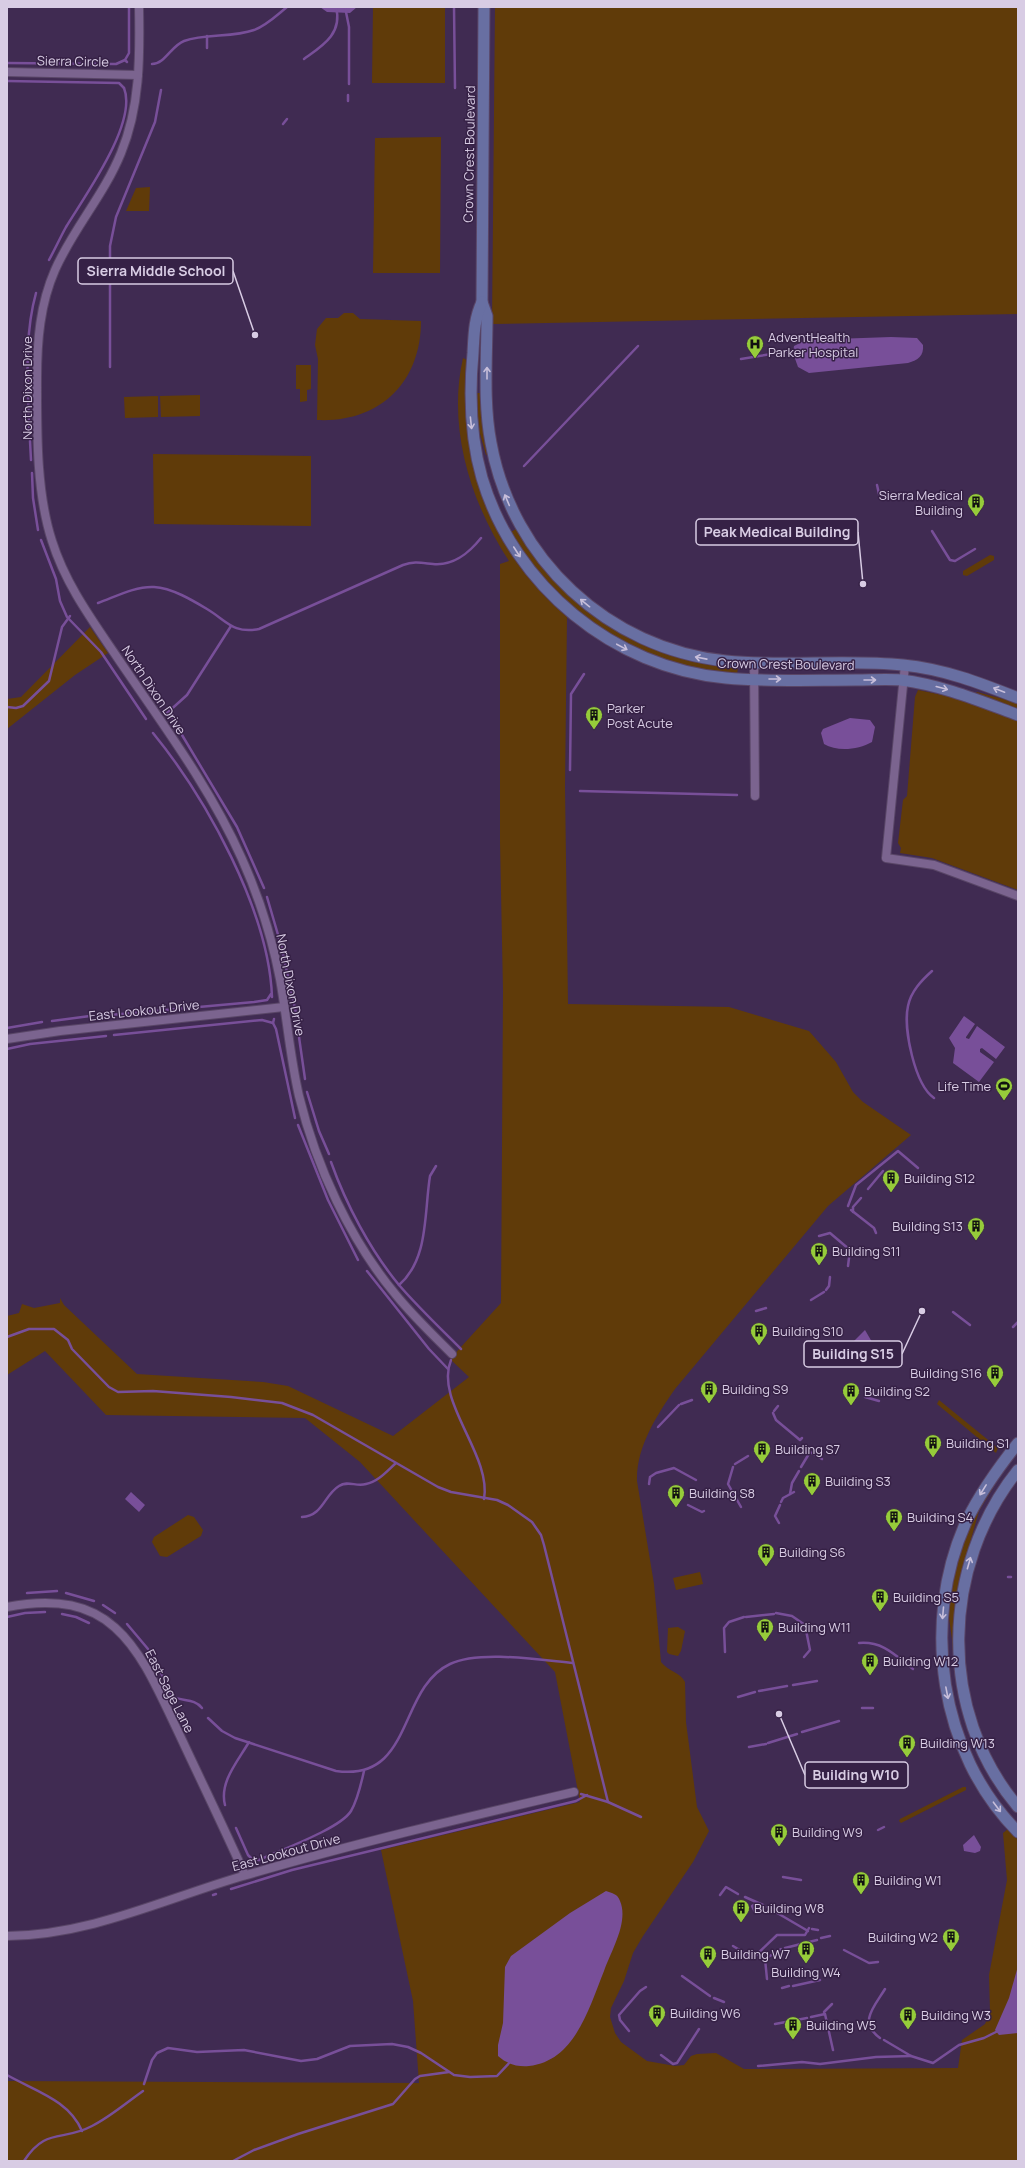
<svg xmlns="http://www.w3.org/2000/svg" width="1025" height="2168" font-family="Manrope,sans-serif">
<style>
.green{fill:#603b09}
.water{fill:#784f99}
.lines{fill:none;stroke-linecap:round;stroke-linejoin:round}
.stream{stroke:#784f99;stroke-width:2.5}
.street-casing{stroke:#594667;stroke-width:10}
.secondary-casing{stroke:#594667;stroke-width:13}
.street{stroke:#7b648f;stroke-width:8}
.secondary{stroke:#686fa2;stroke-width:11}
.oneway{stroke:#c7beda}
.labels{text-anchor:middle;dominant-baseline:central;stroke-width:3;stroke-linejoin:round;paint-order:stroke}
.street-label{font-size:13px;fill:#d8cce4;stroke:#362146}
.poi-label{font-size:13px;fill:#d8cce4;stroke:#362146;text-anchor:start}
.leader{fill:none;stroke:#d8cce4;stroke-width:1.5}
.callout-dot{fill:#d8cce4;stroke:#362146;stroke-width:1.5}
.callout{fill:#362146;stroke:#d8cce4;stroke-width:1.5}
.callout-label{font-size:14px;text-anchor:middle;font-weight:bold;fill:#d8cce4}
</style>
<rect width="100%" height="100%" fill="#402b52"/>
<!-- green -->
<g class="green">
<polygon points="373,7 445,7 445,83 372,83"/>
<polygon points="495,7 1018,7 1018,314 492,324"/>
<polygon points="441,137 440,273 373,273 375,138"/>
<polygon points="150,187 149,211 126,211 136,188"/>
<path d="M344 313H353L360 319 421 321C421 383 379 423 317 420L318 359 315 345 317 329 326 318H338Z"/>
<path d="M463 358 467 360C458 462 488 549 567 617L565 787 568 1004 729 1007 809 1031 836 1062 853 1092 863 1102 911 1135 828 1206 675 1389C657 1415 636 1447 637 1481L654 1584 661 1662C668 1671 681 1673 685 1682L686 1722 697 1807 709 1831 693 1862 643 1936 633 1953 624 1981 611 2008 610 2017 615 2033 621 2042 647 2061 675 2066 684 2065 691 2056 697 2054 716 2053 744 2069 958 2068 962 2040 985 2024 990 2012 989 1975 1007 1880 1003 1833 1008 1829 1018 1840V2161H7V2081L419 2083 413 2001 381 1850 580 1802 555 1672 360 1462 305 1418 106 1415 45 1351 7 1375V1316L19 1313 22 1304 34 1308 60 1303V1298L64 1305 137 1374 263 1382 288 1386 393 1436 469 1377 450 1359 501 1303 503 991 500 842V564L509 561C471 503 447 428 463 358Z"/>
<polygon points="296,365 311,365 311,389 307,390 307,401 300,402 300,389 296,389"/>
<polygon points="475,393 481,393 482,421 487,455 486,455 477,423"/>
<polygon points="200,395 200,416 161,417 160,396"/>
<polygon points="158,396 158,417 125,418 124,397"/>
<polygon points="153,454 311,456 311,526 154,524"/>
<path d="M516 529C562 608 645 663 738 668L737 674C641 665 560 616 511 532Z"/>
<polygon points="990,555 994,556 994,560 967,576 963,575 963,571"/>
<polygon points="90,627 108,653 75,675 7,729 7,699 21,697"/>
<polygon points="918,690 952,697 1018,721 1018,890 932,858 900,853 901,848 898,843 903,800 907,796 915,697"/>
<polygon points="977,692 1018,703 1018,709 976,693"/>
<polygon points="939,1400 998,1448 996,1453 937,1404"/>
<path d="M999 1478 979 1511 960 1578 954 1618 953 1654 957 1686 964 1717 979 1758C962 1719 955 1682 952 1640 951 1629 948 1618 949 1607 952 1561 972 1514 999 1478Z"/>
<polygon points="188,1515 194,1517 203,1530 201,1536 167,1557 160,1556 152,1542 154,1537"/>
<polygon points="700,1572 703,1584 676,1590 673,1578"/>
<polygon points="678,1627 685,1631 681,1651 678,1656 669,1654 667,1652 668,1628"/>
<polygon points="963,1787 966,1787 966,1790 901,1823 899,1821 900,1819"/>
</g>
<!-- water -->
<g class="water">
<polygon points="320,7 357,7 350,13 327,12"/>
<path d="M891 337 917 338 923 345C924 356 918 360 908 363L809 373 798 367 793 353 794 346 806 340Z"/>
<path d="M850 718 870 720 875 727 872 742C858 750 837 752 824 744L821 733 823 729Z"/>
<polygon points="964,1016 975,1024 966,1037 966,1038 969,1039 977,1026 1005,1047 996,1059 982,1048 980,1049 980,1052 994,1062 979,1082 953,1063 955,1048 949,1038"/>
<polygon points="865,1330 872,1342 871,1347 866,1349 855,1346 854,1341"/>
<polygon points="131,1492 145,1505 139,1512 125,1499"/>
<polygon points="974,1835 981,1847 980,1851 975,1853 964,1851 963,1845"/>
<path d="M606 1891C612 1893 618 1894 620 1901 629 1922 611 1951 604 1971 589 2008 575 2061 529 2066 517 2067 507 2064 498 2056V2045L503 2023 505 1967 511 1956 570 1913Z"/>
<polygon points="1018,1966 1018,2033 999,2035 995,2030 1009,1998"/>
</g>
<g class="lines">
<!-- stream -->
<g class="stream">
<polyline points="345,7 349,27 349,84"/>
<polyline points="454,7 455,88"/>
<polyline points="207,48 207,36"/>
<path d="M304 59C322 46 343 34 336 7"/>
<polyline points="127,62 125,60 129,53 129,7"/>
<polyline points="7,63 116,64 125,60"/>
<path d="M152 64C165 64 171 46 184 41 206 33 232 38 254 30 266 26 277 15 287 7"/>
<polyline points="7,81 119,83 124,88"/>
<polyline points="348,101 348,95"/>
<polyline points="283,124 287,119"/>
<path d="M49 260C55 249 60 238 66 227 84 197 138 123 124 88"/>
<polyline points="741,359 796,350"/>
<polyline points="110,367 110,246 116,217 155,122 161,90"/>
<path d="M29 427C28 382 24 336 36 293"/>
<polyline points="30,441 31,460"/>
<polyline points="524,466 638,346"/>
<polyline points="32,473 33,498 38,530"/>
<polyline points="877,485 879,494"/>
<polyline points="932,531 950,560 955,561 975,549"/>
<polyline points="41,540 56,579 60,601 67,617 101,652 146,719"/>
<path d="M98 603C115 597 135 586 154 587 172 588 192 600 207 609 227 621 233 634 259 629L403 565C414 561 422 563 433 564 454 566 469 553 481 538"/>
<polyline points="7,707 16,708 23,706 49,681 62,627 70,616"/>
<polyline points="169,712 177,726"/>
<polyline points="166,714 187,695 231,626"/>
<path d="M153 733C206 798 269 911 272 997"/>
<polyline points="182,735 237,827 264,888"/>
<polyline points="570,770 571,694 584,674"/>
<polyline points="580,791 737,795"/>
<polyline points="267,897 281,945 296,1013"/>
<path d="M932 971C922 980 911 991 908 1006 903 1029 915 1085 934 1098"/>
<polyline points="99,1016 254,1002 267,1000 271,994"/>
<polyline points="274,1019 273,1023 276,1029 295,1118"/>
<polyline points="52,1021 90,1016"/>
<polyline points="297,1023 305,1079"/>
<polyline points="7,1028 42,1022"/>
<polyline points="114,1035 262,1020 273,1023"/>
<polyline points="7,1049 30,1044 106,1036"/>
<polyline points="307,1092 319,1131 329,1154"/>
<polyline points="298,1125 328,1200 358,1260"/>
<path d="M331 1162C346 1204 370 1250 399 1285 418 1307 440 1328 461 1349"/>
<polyline points="868,1189 883,1171"/>
<polyline points="848,1206 856,1185 898,1151 918,1168"/>
<polyline points="851,1210 874,1228 876,1233"/>
<polyline points="853,1212 853,1207 861,1198"/>
<polyline points="819,1236 830,1233 850,1250 848,1266"/>
<polyline points="367,1271 429,1349 448,1369"/>
<path d="M399 1285C429 1259 424 1213 430 1176L436 1166"/>
<polyline points="826,1290 829,1286 830,1277"/>
<polyline points="811,1300 824,1292"/>
<polyline points="756,1311 766,1308"/>
<polyline points="953,1312 970,1325"/>
<polyline points="1013,1327 1018,1322"/>
<polyline points="7,1337 29,1329 54,1329 68,1340 72,1349 109,1387 118,1392 153,1391 231,1397 282,1403 313,1415 438,1487 451,1492 497,1500 508,1505 532,1522 541,1535 544,1545 608,1802"/>
<path d="M451 1360C434 1401 492 1455 484 1499"/>
<polyline points="865,1397 879,1401"/>
<polyline points="681,1404 692,1400"/>
<polyline points="774,1411 778,1406"/>
<polyline points="773,1413 776,1420 800,1440 802,1438"/>
<polyline points="658,1427 679,1405"/>
<polyline points="735,1464 748,1456"/>
<polyline points="733,1467 728,1484 741,1507"/>
<polyline points="801,1467 810,1452 822,1459"/>
<polyline points="649,1484 650,1477 656,1473 674,1468 696,1480"/>
<polyline points="790,1494 792,1483 799,1471"/>
<polyline points="781,1502 783,1498 794,1492"/>
<polyline points="688,1505 702,1512 704,1511"/>
<path d="M302 1517C323 1516 324 1495 339 1486 348 1480 356 1487 366 1484 378 1482 387 1471 396 1463"/>
<polyline points="779,1523 775,1516 780,1505"/>
<polyline points="1008,1577 1011,1577"/>
<polyline points="27,1593 57,1591"/>
<polyline points="66,1593 94,1601"/>
<polyline points="103,1605 115,1613"/>
<polyline points="776,1613 792,1616 805,1625 810,1650 804,1657"/>
<polyline points="62,1614 76,1617 89,1623"/>
<polyline points="7,1617 25,1613 45,1612"/>
<polyline points="746,1617 774,1614"/>
<polyline points="127,1624 148,1649"/>
<path d="M859 1643C883 1641 895 1655 913 1669"/>
<polyline points="725,1652 724,1628 729,1622 744,1617"/>
<path d="M153 1656 172 1696C182 1702 194 1698 202 1708"/>
<polyline points="793,1685 817,1681"/>
<polyline points="759,1691 787,1686"/>
<polyline points="738,1697 755,1692"/>
<polyline points="862,1708 873,1708"/>
<path d="M208 1718 222 1731 235 1738 336 1771C414 1782 397 1689 450 1664 479 1650 541 1660 573 1663"/>
<polyline points="802,1732 839,1721"/>
<polyline points="768,1743 797,1734"/>
<polyline points="749,1747 766,1744"/>
<polyline points="581,1794 608,1802 641,1817"/>
<path d="M225 1805C219 1782 238 1761 249 1742"/>
<path d="M236 1828 248 1855 251 1858 259 1860C280 1850 340 1829 351 1811 358 1799 361 1784 364 1771"/>
<polyline points="878,1830 884,1827"/>
<polyline points="783,1877 801,1880"/>
<polyline points="231,1889 292,1870 576,1801 587,1795"/>
<polyline points="213,1895 216,1894"/>
<polyline points="720,1895 726,1887 738,1894"/>
<polyline points="745,1897 763,1905"/>
<polyline points="767,1907 808,1931"/>
<polyline points="755,1912 752,1906 757,1903"/>
<polyline points="812,1929 818,1930"/>
<polyline points="821,1938 830,1936"/>
<polyline points="733,1946 753,1958 777,1935 805,1935 809,1928"/>
<polyline points="785,1948 817,1940"/>
<polyline points="844,1950 869,1963 878,1962"/>
<polyline points="682,1976 710,1996"/>
<polyline points="767,1979 765,1959 781,1949"/>
<polyline points="793,1986 820,1980"/>
<polyline points="782,1988 789,1986"/>
<polyline points="714,1998 724,2002"/>
<polyline points="824,2012 832,2004"/>
<polyline points="811,2017 825,2014 833,2050"/>
<polyline points="775,2024 807,2018"/>
<polyline points="629,2031 620,2020 619,2015 640,1991 646,1987"/>
<path d="M880 2038C858 2022 874 2007 885 1989"/>
<polyline points="884,2040 911,2056 933,2063 959,2045 984,2038 998,2031"/>
<polyline points="661,2055 673,2064 677,2063 699,2029"/>
<polyline points="758,2066 802,2062 820,2064 876,2057 911,2056"/>
<path d="M7 2075C35 2091 69 2100 82 2131"/>
<polyline points="144,2084 152,2060 157,2053 168,2048 197,2052 244,2050 301,2061 317,2059 350,2046 392,2044 408,2047 421,2053 454,2075 470,2077 497,2076 511,2061"/>
<path d="M24 2161C46 2127 62 2142 92 2126 110 2117 126 2103 143 2091"/>
<polyline points="233,2161 254,2150 298,2134 393,2104 415,2079 420,2076 449,2072"/>
</g>
<!-- street casing -->
<g class="street-casing">
<g id="street">
<path d="M139 7C140 57 140 107 121 153 104 195 73 229 55 270 40 304 37 341 37 379 37 430 36 492 52 541 66 586 95 624 121 663 164 726 211 789 242 859 259 897 272 938 280 979 287 1018 290 1057 299 1096 316 1166 350 1240 396 1295 413 1316 433 1335 452 1354"/>
<polyline points="7,72 138,75"/>
<polyline points="754,662 755,796"/>
<polyline points="905,665 886,858 934,865 1018,896"/>
<polyline points="7,1039 60,1031 284,1007"/>
<path d="M7 1607C119 1585 141 1655 182 1740 203 1785 225 1830 245 1875"/>
<path d="M7 1936C91 1935 164 1899 243 1876 352 1844 463 1818 574 1792"/>
</g>
</g>
<!-- secondary casing -->
<g class="secondary-casing">
<g id="secondary">
<path d="M484 7 482 302 487 316C487 358 483 402 491 443 512 559 608 649 726 661 785 667 844 659 903 665 944 669 980 683 1018 698"/>
<path d="M482 302C474 319 474 335 473 353 469 396 470 436 482 478 514 586 614 668 726 678 769 682 813 680 856 680 871 680 886 679 901 680 942 685 980 701 1018 715"/>
<path d="M1018 1443C998 1468 980 1493 966 1522 921 1622 939 1753 1018 1832"/>
<path d="M1018 1470C941 1566 937 1711 1018 1807"/>
</g>
</g>
<!-- street -->
<use href="#street" class="street"/>
<!-- secondary -->
<use href="#secondary" class="secondary"/>
</g>
<!-- one-way arrows -->
<defs><path id="oneway-shaft" d="M-6 0H5M1.5-3L5.5 0L1.5 3" fill="none" stroke-width="1.6" stroke-linecap="round" stroke-linejoin="round"/></defs>
<g class="oneway">
<use href="#oneway-shaft" transform="translate(487 373) rotate(-90)"/>
<use href="#oneway-shaft" transform="translate(471 423) rotate(84)"/>
<use href="#oneway-shaft" transform="translate(507 500) rotate(-113)"/>
<use href="#oneway-shaft" transform="translate(517 552) rotate(57)"/>
<use href="#oneway-shaft" transform="translate(585 603) rotate(-141)"/>
<use href="#oneway-shaft" transform="translate(622 647) rotate(28)"/>
<use href="#oneway-shaft" transform="translate(701 658) rotate(-169)"/>
<use href="#oneway-shaft" transform="translate(775 679)"/>
<use href="#oneway-shaft" transform="translate(870 680)"/>
<use href="#oneway-shaft" transform="translate(942 688) rotate(15)"/>
<use href="#oneway-shaft" transform="translate(999 690) rotate(-159)"/>
<use href="#oneway-shaft" transform="translate(983 1490) rotate(122)"/>
<use href="#oneway-shaft" transform="translate(969 1563) rotate(-74)"/>
<use href="#oneway-shaft" transform="translate(943 1613) rotate(95)"/>
<use href="#oneway-shaft" transform="translate(947 1693) rotate(79)"/>
<use href="#oneway-shaft" transform="translate(997 1807) rotate(53)"/>
</g>
<!-- icons -->
<defs>
<g id="hospital-pin" transform="scale(0.9)"><path d="M0 17L-7.5 6A9.5 9.5 0 1 1 7.5 6Z" fill="#96cc3a" stroke="#362146"/><path d="M-5-5h3v3.5h4V-5h3V5h-3V1.5h-4V5h-3Z" fill="#111"/></g>
<g id="building-pin" transform="scale(0.9)"><path d="M0 17L-7.5 6A9.5 9.5 0 1 1 7.5 6Z" fill="#96cc3a" stroke="#362146"/><path d="M-4-6H4V6H1V3H-1V6H-4ZM-2.5-4.3h1.7v1.8h-1.7ZM.8-4.3h1.7v1.8H.8ZM-2.5-1h1.7V.8h-1.7ZM.8-1h1.7V.8H.8Z" fill="#111"/></g>
<g id="stadium-pin" transform="scale(0.9)"><path d="M0 17L-7.5 6A9.5 9.5 0 1 1 7.5 6Z" fill="#96cc3a" stroke="#362146"/><path d="M0-5a6.5 5 0 1 0 0 10a6.5 5 0 1 0 0-10ZM-3.5-1.8h7v3.6h-7Z" fill="#111"/></g>
</defs>
<g fill-rule="evenodd">
<use href="#hospital-pin" x="755" y="344"/>
<use href="#building-pin" x="976" y="502"/>
<use href="#building-pin" x="594" y="715"/>
<use href="#stadium-pin" x="1004" y="1086"/>
<use href="#building-pin" x="891" y="1178"/>
<use href="#building-pin" x="976" y="1226"/>
<use href="#building-pin" x="819" y="1251"/>
<use href="#building-pin" x="759" y="1331"/>
<use href="#building-pin" x="995" y="1373"/>
<use href="#building-pin" x="709" y="1389"/>
<use href="#building-pin" x="851" y="1391"/>
<use href="#building-pin" x="933" y="1443"/>
<use href="#building-pin" x="762" y="1449"/>
<use href="#building-pin" x="812" y="1481"/>
<use href="#building-pin" x="676" y="1493"/>
<use href="#building-pin" x="894" y="1517"/>
<use href="#building-pin" x="766" y="1552"/>
<use href="#building-pin" x="880" y="1597"/>
<use href="#building-pin" x="765" y="1627"/>
<use href="#building-pin" x="870" y="1661"/>
<use href="#building-pin" x="907" y="1743"/>
<use href="#building-pin" x="779" y="1832"/>
<use href="#building-pin" x="861" y="1880"/>
<use href="#building-pin" x="741" y="1908"/>
<use href="#building-pin" x="951" y="1937"/>
<use href="#building-pin" x="806" y="1949"/>
<use href="#building-pin" x="708" y="1954"/>
<use href="#building-pin" x="657" y="2013"/>
<use href="#building-pin" x="908" y="2015"/>
<use href="#building-pin" x="793" y="2025"/>
</g>
<g class="labels">
<!-- street labels -->
<g class="street-label">
<text transform="translate(73 61) rotate(1)">Sierra Circle</text>
<text transform="translate(469 154) rotate(-89)">Crown Crest Boulevard</text>
<text transform="translate(27 388) rotate(-90)">North Dixon Drive</text>
<text transform="translate(786 664) rotate(1)">Crown Crest Boulevard</text>
<text transform="translate(154 690) rotate(56)">North Dixon Drive</text>
<text transform="translate(291 985) rotate(79)">North Dixon Drive</text>
<text transform="translate(144 1010) rotate(-6)">East Lookout Drive</text>
<text transform="translate(170 1691) rotate(63)">East Sage Lane</text>
<text transform="translate(286 1852) rotate(-15)">East Lookout Drive</text>
</g>
<!-- poi labels -->
<g class="poi-label">
<text x="768" y="337">AdventHealth<tspan x="768" dy="15">Parker Hospital</tspan></text>
<text x="963" y="495" text-anchor="end">Sierra Medical<tspan x="963" dy="15">Building</tspan></text>
<text x="607" y="708">Parker<tspan x="607" dy="15">Post Acute</tspan></text>
<text x="991" y="1086" text-anchor="end">Life Time</text>
<text x="904" y="1178">Building S12</text>
<text x="963" y="1226" text-anchor="end">Building S13</text>
<text x="832" y="1251">Building S11</text>
<text x="772" y="1331">Building S10</text>
<text x="982" y="1373" text-anchor="end">Building S16</text>
<text x="722" y="1389">Building S9</text>
<text x="864" y="1391">Building S2</text>
<text x="946" y="1443">Building S1</text>
<text x="775" y="1449">Building S7</text>
<text x="825" y="1481">Building S3</text>
<text x="689" y="1493">Building S8</text>
<text x="907" y="1517">Building S4</text>
<text x="779" y="1552">Building S6</text>
<text x="893" y="1597">Building S5</text>
<text x="778" y="1627">Building W11</text>
<text x="883" y="1661">Building W12</text>
<text x="920" y="1743">Building W13</text>
<text x="792" y="1832">Building W9</text>
<text x="874" y="1880">Building W1</text>
<text x="754" y="1908">Building W8</text>
<text x="938" y="1937" text-anchor="end">Building W2</text>
<text x="721" y="1954">Building W7</text>
<text x="806" y="1972" text-anchor="middle">Building W4</text>
<text x="670" y="2013">Building W6</text>
<text x="921" y="2015">Building W3</text>
<text x="806" y="2025">Building W5</text>
</g>
</g>
<!-- callouts -->
<path class="leader" d="M255 335L233 271M863 584L858 532M922 1311L902 1354M779 1714L805 1775"/>
<g class="callout-dot">
<circle cx="255" cy="335" r="4"/>
<circle cx="863" cy="584" r="4"/>
<circle cx="922" cy="1311" r="4"/>
<circle cx="779" cy="1714" r="4"/>
</g>
<g class="callout">
<rect x="78" y="258" width="155" height="26" rx="4"/>
<rect x="696" y="519" width="162" height="26" rx="4"/>
<rect x="804" y="1341" width="98" height="26" rx="4"/>
<rect x="805" y="1762" width="103" height="26" rx="4"/>
</g>
<g class="callout-label">
<text x="156" y="276">Sierra Middle School</text>
<text x="777" y="537">Peak Medical Building</text>
<text x="853" y="1359">Building S15</text>
<text x="856" y="1780">Building W10</text>
</g>
<!-- border -->
<rect width="1025" height="2168" fill="none" stroke="#d8cce4" stroke-width="16"/>
</svg>
